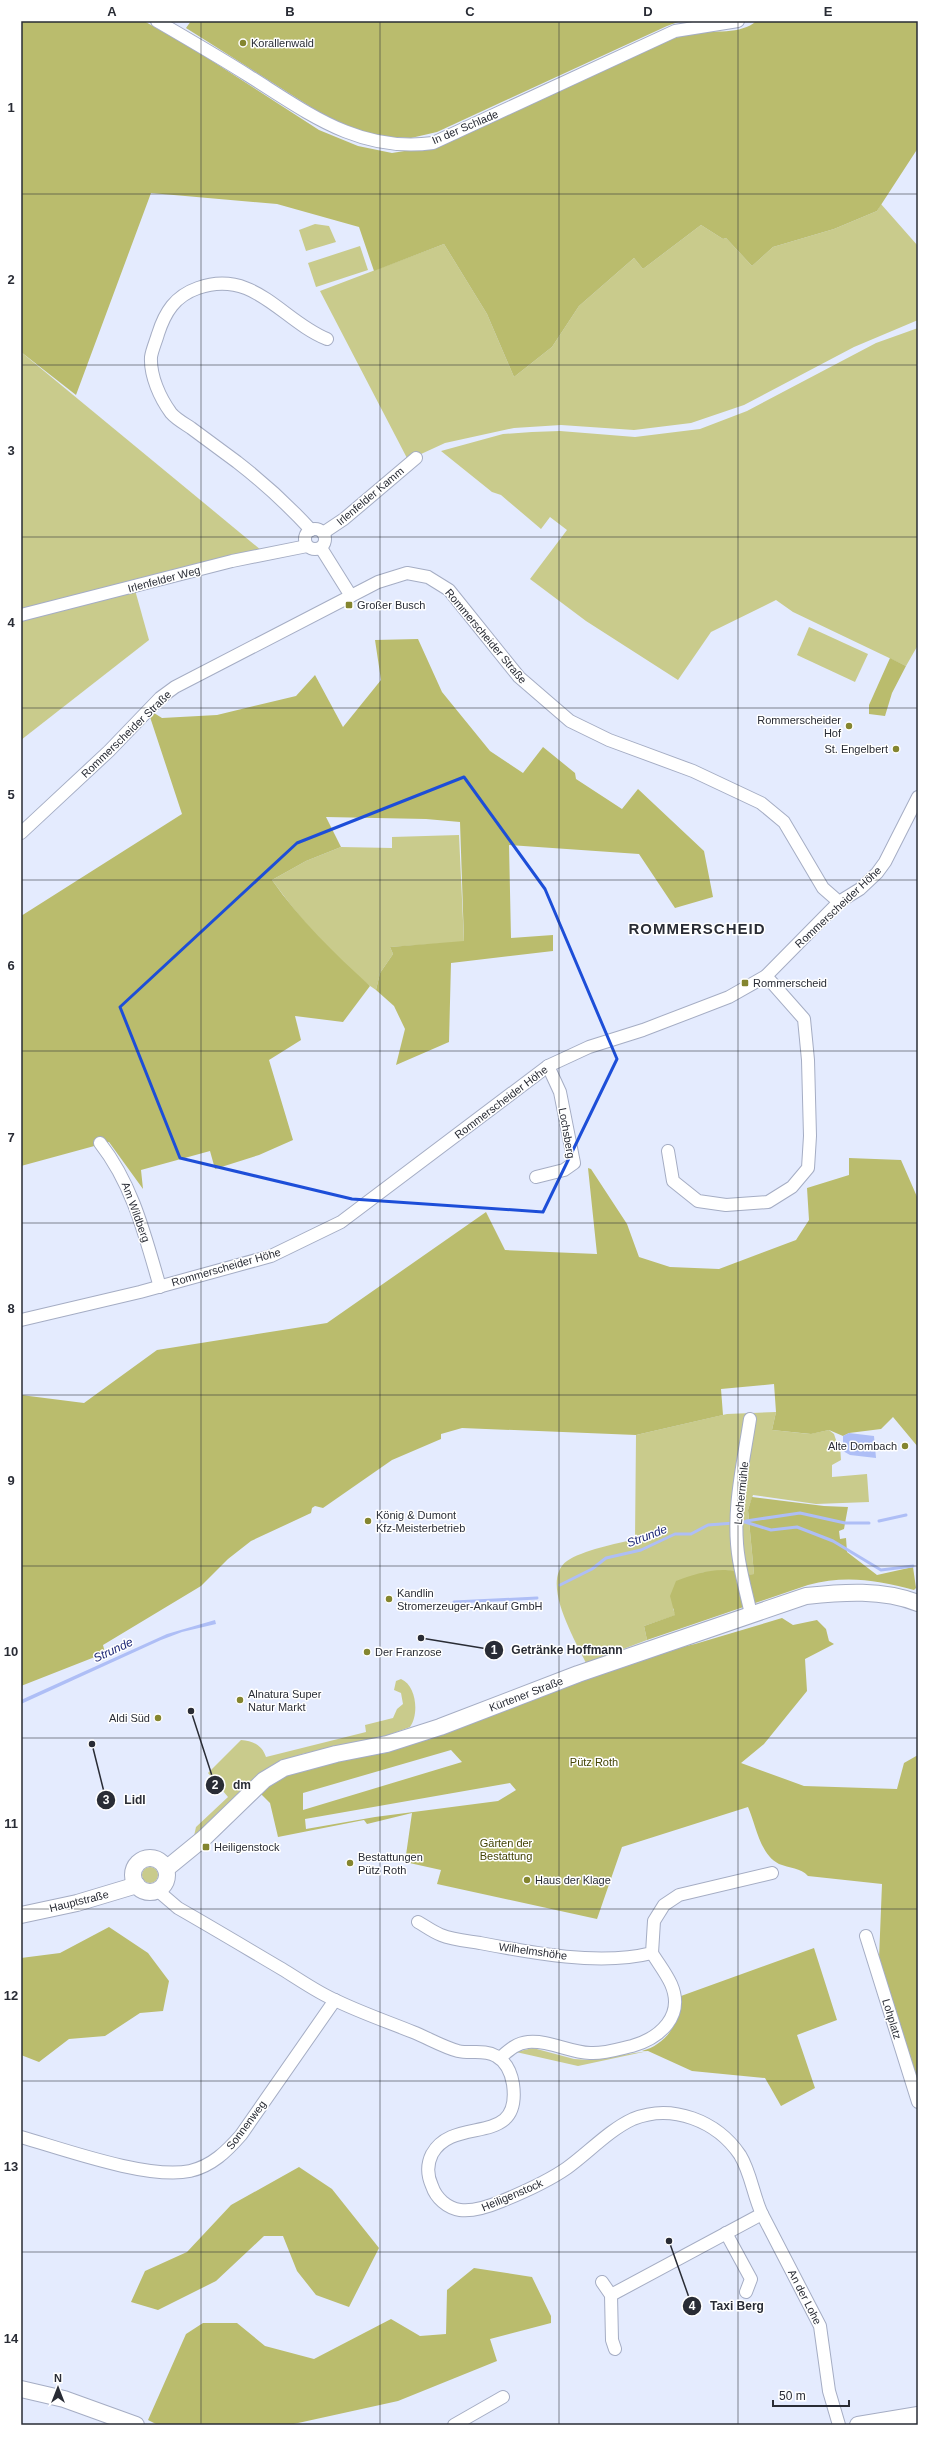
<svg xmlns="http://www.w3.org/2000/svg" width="939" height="2446" font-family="Arial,sans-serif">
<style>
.green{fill:#c9cb8c}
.forest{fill:#babc6d;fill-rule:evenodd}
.water{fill:#aebef6}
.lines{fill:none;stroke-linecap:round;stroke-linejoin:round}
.stream{stroke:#aebef6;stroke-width:3}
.street-casing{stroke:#a5adc4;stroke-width:14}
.secondary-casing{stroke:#a5adc4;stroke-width:18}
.street{stroke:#fff;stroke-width:12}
.secondary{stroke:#fff;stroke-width:16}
.marked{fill:none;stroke:#1d4ed8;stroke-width:3;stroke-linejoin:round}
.grid{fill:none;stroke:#292c35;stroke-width:1;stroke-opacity:0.55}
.poi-dot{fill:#84852f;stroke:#fff;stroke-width:1.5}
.labels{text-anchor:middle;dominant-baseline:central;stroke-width:3;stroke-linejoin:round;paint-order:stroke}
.poi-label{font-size:11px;fill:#292c35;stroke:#fff;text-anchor:start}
.street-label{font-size:11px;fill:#292c35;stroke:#fff}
.park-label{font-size:11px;fill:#444405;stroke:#fff}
.water-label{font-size:12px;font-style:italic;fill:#202a78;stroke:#fff}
.district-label{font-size:15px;font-weight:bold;letter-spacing:1px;fill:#292c35;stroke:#fff}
.leader{fill:none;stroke:#292c35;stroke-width:1.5}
.callout-dot{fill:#292c35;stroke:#fff;stroke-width:1.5}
.mark-label{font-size:12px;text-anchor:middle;font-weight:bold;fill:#fff}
.callout-label{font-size:12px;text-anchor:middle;font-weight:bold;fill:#292c35;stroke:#fff;stroke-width:3;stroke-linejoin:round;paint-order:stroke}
.neatline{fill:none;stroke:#292c35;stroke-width:1.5}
.grid-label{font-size:13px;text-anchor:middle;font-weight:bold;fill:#292c35}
</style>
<rect width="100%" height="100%" fill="#e4ebfe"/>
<!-- green -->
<g class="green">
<polygon points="881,204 918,246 918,320 854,347 744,405 691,423 634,430 561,425 514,428 445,443 408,460 320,291 444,244 487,314 514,377 552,347 579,306 634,258 643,269 701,225 723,239 726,238 752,266 773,247 834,229 877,211"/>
<polygon points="315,224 329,226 336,242 306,251 299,230"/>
<polygon points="360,246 368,270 316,287 308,263"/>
<polygon points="918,328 918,645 906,666 793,612 776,600 711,632 678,680 586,621 530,579 567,530 550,517 541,529 501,495 492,492 441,451 503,434 532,432 560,431 635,437 700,429 747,411 876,343"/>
<polygon points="21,352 261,550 21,611"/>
<polygon points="135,590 149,640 21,740 21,619"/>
<polygon points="809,627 868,654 855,682 797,655"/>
<path d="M459 835 464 942 390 947 393 954 380 973 376 990C338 964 299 917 272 880L306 861 341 847 392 848V837Z"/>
<path d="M776 1412 772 1430 810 1434 829 1430 834 1434 837 1443 840 1445 841 1460 832 1465V1477L867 1474 869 1502 816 1504 753 1495 748 1510 754 1574 748 1575 726 1570 701 1573 673 1609 676 1615 644 1626 647 1640 586 1663C576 1641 539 1581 567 1561 583 1550 616 1544 635 1539L636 1435 727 1414Z"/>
<path d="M401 1679C417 1686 419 1715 410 1727L380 1738 302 1754 270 1767 256 1776 194 1836 196 1827 228 1797 208 1773 241 1740C253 1741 262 1745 266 1757L366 1732 365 1725 393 1718 397 1709 403 1704 401 1693 394 1690 396 1681Z"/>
<circle cx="150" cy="1875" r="8"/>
<polygon points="533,2048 574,2059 589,2060 648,2051 578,2066 516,2052"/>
</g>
<!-- forest -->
<g class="forest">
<path d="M21 21H144L195 50 319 130 358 146 392 153 442 145 672 39C679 37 686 35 693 33 712 30 742 35 756 21H918V148L877 211 834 229 773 247 752 266 726 238 723 239 701 225 643 269 634 258 579 306 552 347 514 377 487 314 444 244 374 271 359 227 277 204 151 193 76 395 21 352Z"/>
<polygon points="191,21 681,21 667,26 437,132 411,138 375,136 363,132 325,116 186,28"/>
<path d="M418 639 442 692 490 751 523 773 543 747 575 773 576 779 622 809 638 789 704 851 713 897 675 908 639 854 509 845 511 938 553 935V951L451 963 449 1042 396 1065 405 1029 394 1006 376 990 380 973 393 954 390 947 464 941 460 822 426 819 326 817 341 847 306 861 272 880C300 920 334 953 370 986L343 1022 295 1016 301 1040 269 1060 293 1140 259 1155 215 1169 210 1151 141 1170 143 1189 109 1142 21 1166V916L182 814 150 717 154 713 162 718 217 715 296 696 315 675 343 727 381 680 375 640Z"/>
<polygon points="890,658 906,666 892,693 885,716 869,714 869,705"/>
<polygon points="849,1158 901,1160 918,1199 918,1447 893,1417 881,1429 849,1433 843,1436 829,1430 811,1434 772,1430 776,1412 774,1384 721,1389 723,1415 636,1435 462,1428 441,1434 441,1439 392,1460 323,1508 315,1506 312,1508 311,1513 251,1541 228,1559 201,1586 103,1645 105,1653 21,1686 21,1395 84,1403 157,1350 327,1323 486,1212 505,1250 597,1254 588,1168 591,1169 627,1224 639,1257 670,1267 719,1269 796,1240 809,1220 807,1188 849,1175"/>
<path d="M752 1497 824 1506 848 1507 844 1529 839 1531 840 1539 846 1538 847 1552 877 1575 913 1567 916 1588 914 1590C877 1580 845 1575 808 1585L647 1640 644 1626 675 1615 670 1596 676 1581C691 1575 710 1569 726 1570 736 1570 744 1576 754 1574L748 1510Z"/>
<path d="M782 1618 793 1625 817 1620 826 1629 829 1641 834 1644 805 1659 807 1691 764 1744 741 1763 804 1786 897 1789 904 1763 918 1755V2090L879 1959 882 1884 808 1876C801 1868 789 1868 779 1864 760 1855 756 1825 748 1807L622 1847 597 1919 437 1884 441 1870 405 1862 412 1813 367 1824 364 1820 278 1837 270 1803 260 1793 275 1781 289 1775 324 1764 385 1753 656 1653 695 1644ZM451 1750 462 1762 303 1810V1793ZM510 1783 516 1790 498 1801 375 1817 306 1829 305 1819Z"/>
<polygon points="109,1927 148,1953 169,1981 163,2011 140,2013 105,2036 69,2039 39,2062 21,2055 21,1958 60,1953"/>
<path d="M814 1948 837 2020 797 2035 815 2088 781 2106 765 2078 692 2071 648 2051H642C667 2044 681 2022 681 1996Z"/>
<polygon points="299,2167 332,2189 379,2248 349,2307 316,2295 297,2271 283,2236 264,2236 216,2281 158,2310 131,2302 145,2271 187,2252 231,2205"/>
<polygon points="474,2268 532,2277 551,2316 551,2323 490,2339 497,2361 398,2401 289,2425 158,2425 148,2420 186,2334 203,2323 237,2323 265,2346 314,2359 391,2319 420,2336 446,2334 447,2290"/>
</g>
<!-- water -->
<g class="water">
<polygon points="849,1433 874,1436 876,1458 850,1455 843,1451 843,1436"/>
<polygon points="215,1620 216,1624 182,1632 161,1640 21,1704 21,1700 167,1634"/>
</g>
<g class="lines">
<!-- stream -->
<g class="stream">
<polyline points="746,1521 800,1513 845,1523 869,1523"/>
<polyline points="879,1521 906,1515"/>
<polyline points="740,1522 745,1522 771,1530 797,1527 833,1541 881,1570 913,1566"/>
<polyline points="560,1585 592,1569 606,1558 641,1550 675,1534 691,1534 708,1525 734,1523"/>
<polyline points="454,1602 537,1598"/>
</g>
<!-- street casing -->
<g class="street-casing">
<g id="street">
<path d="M157 21C188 39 219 57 249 76 308 113 359 153 433 143L675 31 738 21"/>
<circle cx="315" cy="539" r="10"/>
<path d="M311 530C288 505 264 483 237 462 222 451 206 439 191 428 185 424 176 419 171 413 160 398 150 376 151 357 152 350 156 341 158 334 165 312 175 296 198 288 254 268 282 321 327 339"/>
<polyline points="323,533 344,519 416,458"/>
<polyline points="321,548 351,596"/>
<polyline points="21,615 232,561 307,546"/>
<polyline points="21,833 109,751 160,698 175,687 378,582 407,573 428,577 449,590 519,677 570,721 609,740 693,771 761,803 784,822 823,888 839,902"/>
<path d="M100 1143C133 1185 145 1236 160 1287"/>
<polyline points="668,1151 673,1181 698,1201 726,1205 768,1202 792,1187 808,1168 810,1136 808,1060 804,1019 766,976"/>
<polyline points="536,1177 564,1170 574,1163 560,1092 548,1066"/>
<polyline points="21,1320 140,1292 271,1256 341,1222 548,1066 589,1047 643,1030 729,997 766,976 839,902 860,889 877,873 885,862 918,797"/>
<path d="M750 1419C743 1465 731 1513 739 1560 742 1578 747 1596 751 1614"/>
<path d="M157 1890 178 1908C213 1928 248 1949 282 1969 300 1980 318 1993 337 2001 362 2013 388 2022 413 2032 428 2038 443 2047 458 2051 471 2054 484 2049 496 2056 507 2062 511 2072 513 2084 522 2149 454 2114 432 2154 427 2164 427 2175 432 2186 436 2198 447 2208 460 2210 474 2212 490 2206 502 2201 524 2192 547 2182 567 2168 588 2153 609 2130 633 2119 672 2103 717 2121 740 2155 751 2173 753 2195 762 2214"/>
<path d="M418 1922C425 1926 433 1932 441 1935 453 1940 468 1941 480 1943 532 1953 600 1966 652 1953L654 1921 664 1905 679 1895 772 1873"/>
<polyline points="866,1936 918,2102"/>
<path d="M500 2058C508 2051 516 2043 528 2042 549 2040 569 2052 590 2053 604 2054 619 2049 632 2046 660 2038 685 2016 671 1984 666 1973 658 1963 652 1953"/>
<path d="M21 2137C63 2149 149 2180 190 2171 212 2166 227 2151 241 2135L335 2000"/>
<polyline points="726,2233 751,2279 746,2292"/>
<polyline points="602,2282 611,2295 612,2340 615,2349"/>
<polyline points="611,2295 762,2214 820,2326 829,2391 839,2425"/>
<polyline points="454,2425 503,2397"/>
</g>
</g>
<!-- secondary casing -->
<g class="secondary-casing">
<g id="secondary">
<circle cx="150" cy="1875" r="17"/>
<path d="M166 1869 204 1838 264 1780 284 1768 336 1754 387 1744 440 1727 578 1674 806 1596C843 1592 882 1589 918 1603"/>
<polyline points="21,1915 77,1903 137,1885"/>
<polyline points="21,2389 64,2399 136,2425"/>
<polyline points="858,2425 918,2415"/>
</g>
</g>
<!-- street -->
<use href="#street" class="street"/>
<!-- secondary -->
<use href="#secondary" class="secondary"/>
</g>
<!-- marked area -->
<path class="marked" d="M464 777 545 889 617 1059 543 1212 352 1199 180 1158 120 1007 297 843Z"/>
<!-- grid -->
<path class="grid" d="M201 21V2425M380 21V2425M559 21V2425M738 21V2425M21 194H918M21 365H918M21 537H918M21 708H918M21 880H918M21 1051H918M21 1223H918M21 1395H918M21 1566H918M21 1738H918M21 1909H918M21 2081H918M21 2252H918"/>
<!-- markers -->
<g class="poi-dot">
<circle cx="243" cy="43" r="4"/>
<rect x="345" y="601" width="8" height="8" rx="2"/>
<circle cx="849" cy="726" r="4"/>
<circle cx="896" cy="749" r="4"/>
<rect x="741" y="979" width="8" height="8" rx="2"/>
<circle cx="905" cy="1446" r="4"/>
<circle cx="368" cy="1521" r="4"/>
<circle cx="389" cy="1599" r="4"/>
<circle cx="367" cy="1652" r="4"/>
<circle cx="240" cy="1700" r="4"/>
<circle cx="158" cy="1718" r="4"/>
<rect x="202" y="1843" width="8" height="8" rx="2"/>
<circle cx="350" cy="1863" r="4"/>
<circle cx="527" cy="1880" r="4"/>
</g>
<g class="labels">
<!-- poi labels -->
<g class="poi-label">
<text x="251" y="43">Korallenwald</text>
<text x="357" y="605">Großer Busch</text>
<text x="841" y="720" text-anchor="end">Rommerscheider<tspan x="841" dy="13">Hof</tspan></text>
<text x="888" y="749" text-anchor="end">St. Engelbert</text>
<text x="753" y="983">Rommerscheid</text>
<text x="897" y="1446" text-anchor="end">Alte Dombach</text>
<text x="376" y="1515">König &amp; Dumont<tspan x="376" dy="13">Kfz-Meisterbetrieb</tspan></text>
<text x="397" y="1593">Kandlin<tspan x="397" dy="13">Stromerzeuger-Ankauf GmbH</tspan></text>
<text x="375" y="1652">Der Franzose</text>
<text x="248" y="1694">Alnatura Super<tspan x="248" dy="13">Natur Markt</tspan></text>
<text x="150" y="1718" text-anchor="end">Aldi Süd</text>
<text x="214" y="1847">Heiligenstock</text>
<text x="358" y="1857">Bestattungen<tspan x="358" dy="13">Pütz Roth</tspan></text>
<text x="535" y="1880">Haus der Klage</text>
</g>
<!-- street labels -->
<g class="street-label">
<text transform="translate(465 127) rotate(-23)">In der Schlade</text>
<text transform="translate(370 496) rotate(-40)">Irlenfelder Kamm</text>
<text transform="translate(164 579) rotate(-15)">Irlenfelder Weg</text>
<text transform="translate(486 636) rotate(50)">Rommerscheider Straße</text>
<text transform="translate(126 734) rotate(-44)">Rommerscheider Straße</text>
<text transform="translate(838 907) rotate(-43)">Rommerscheider Höhe</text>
<text transform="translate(501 1102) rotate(-37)">Rommerscheider Höhe</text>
<text transform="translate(567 1133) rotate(80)">Lochsberg</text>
<text transform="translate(136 1212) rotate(70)">Am Wildberg</text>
<text transform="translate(226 1267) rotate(-16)">Rommerscheider Höhe</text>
<text transform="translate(741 1493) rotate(-84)">Lochermühle</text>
<text transform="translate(526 1694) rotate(-21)">Kürtener Straße</text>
<text transform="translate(79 1901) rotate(-14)">Hauptstraße</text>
<text transform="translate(533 1951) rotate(8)">Wilhelmshöhe</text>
<text transform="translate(892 2019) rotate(73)">Lohplatz</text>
<text transform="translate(246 2125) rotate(-53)">Sonnenweg</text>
<text transform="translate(512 2195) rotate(-23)">Heiligenstock</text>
<text transform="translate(805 2297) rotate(63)">An der Lohe</text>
</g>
<!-- park labels -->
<g class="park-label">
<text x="594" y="1762">Pütz Roth</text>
<text x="506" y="1843">Gärten der<tspan x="506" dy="13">Bestattung</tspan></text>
</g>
<!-- water labels -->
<g class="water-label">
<text transform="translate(647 1536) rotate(-21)">Strunde</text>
<text transform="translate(113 1650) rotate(-25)">Strunde</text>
</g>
<!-- district labels -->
<g class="district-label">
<text x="697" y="928">ROMMERSCHEID</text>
</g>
</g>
<!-- callouts -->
<path class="leader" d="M421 1638L494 1650M191 1711L215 1785M92 1744L106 1800M669 2241L692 2306"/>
<g class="callout-dot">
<circle cx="421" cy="1638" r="4"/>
<circle cx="191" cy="1711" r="4"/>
<circle cx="92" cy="1744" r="4"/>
<circle cx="669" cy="2241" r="4"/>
<circle cx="494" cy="1650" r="10"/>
<circle cx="215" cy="1785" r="10"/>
<circle cx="106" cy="1800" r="10"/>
<circle cx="692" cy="2306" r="10"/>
</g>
<g class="mark-label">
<text x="494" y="1654">1</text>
<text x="215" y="1789">2</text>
<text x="106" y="1804">3</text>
<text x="692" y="2310">4</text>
</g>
<g class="callout-label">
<text x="567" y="1654">Getränke Hoffmann</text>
<text x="242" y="1789">dm</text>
<text x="135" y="1804">Lidl</text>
<text x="737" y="2310">Taxi Berg</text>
</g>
<!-- border -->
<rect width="939" height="2446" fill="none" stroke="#ffffff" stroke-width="44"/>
<!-- north arrow -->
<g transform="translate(58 2388)" stroke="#ffffff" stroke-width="3" paint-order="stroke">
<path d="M0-3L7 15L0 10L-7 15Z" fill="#292c35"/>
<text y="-6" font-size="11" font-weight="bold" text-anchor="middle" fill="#292c35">N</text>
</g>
<!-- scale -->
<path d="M773 2400v6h76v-6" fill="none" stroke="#292c35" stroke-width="2"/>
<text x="779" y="2400" font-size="12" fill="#292c35" stroke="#ffffff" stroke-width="3" paint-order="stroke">50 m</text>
<rect x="22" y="22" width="895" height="2402" class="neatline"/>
<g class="grid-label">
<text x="112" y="16">A</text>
<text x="290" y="16">B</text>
<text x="470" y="16">C</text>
<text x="648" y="16">D</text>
<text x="828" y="16">E</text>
<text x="11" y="112">1</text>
<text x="11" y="284">2</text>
<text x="11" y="455">3</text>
<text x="11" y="627">4</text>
<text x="11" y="799">5</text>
<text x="11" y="970">6</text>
<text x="11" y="1142">7</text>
<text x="11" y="1313">8</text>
<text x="11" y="1485">9</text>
<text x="11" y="1656">10</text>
<text x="11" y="1828">11</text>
<text x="11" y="2000">12</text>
<text x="11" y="2171">13</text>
<text x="11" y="2343">14</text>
</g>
</svg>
